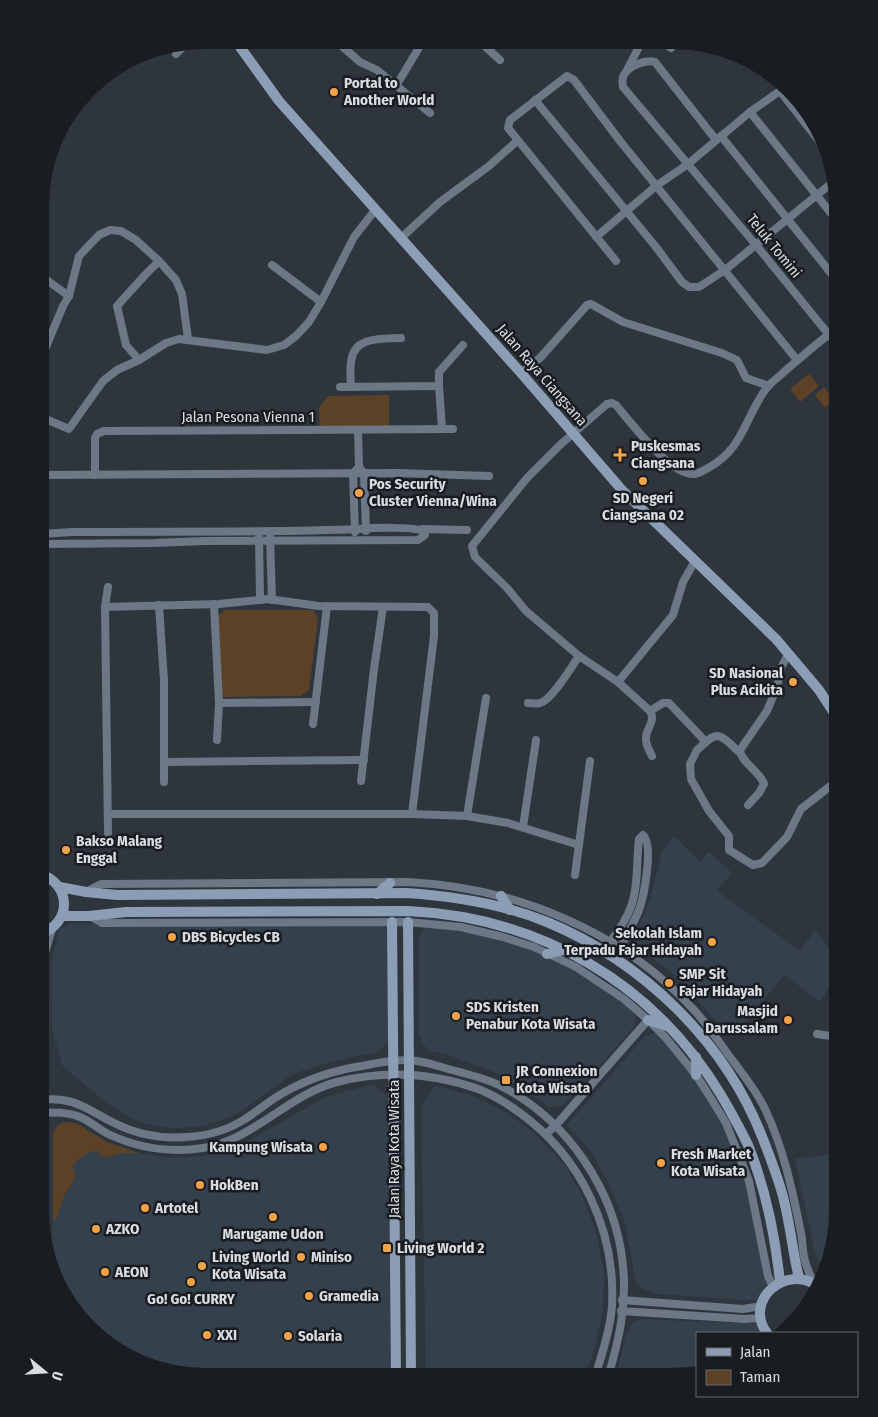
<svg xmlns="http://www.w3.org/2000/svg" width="878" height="1417" font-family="'Fira Sans Condensed',sans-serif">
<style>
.built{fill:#35404d}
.green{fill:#5d4126}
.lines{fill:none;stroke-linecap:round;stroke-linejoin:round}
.street{stroke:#6d7886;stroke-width:8}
.secondary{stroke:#8c9eb5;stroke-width:10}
.poi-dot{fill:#f6a247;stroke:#191c20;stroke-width:2}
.labels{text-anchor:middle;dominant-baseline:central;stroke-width:5;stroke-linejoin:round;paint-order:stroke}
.poi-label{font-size:15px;font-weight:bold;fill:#d9dde2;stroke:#191c20;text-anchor:start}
.street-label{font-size:15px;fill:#d9dde2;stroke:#191c20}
</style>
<rect width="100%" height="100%" fill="#2e353d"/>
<!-- built -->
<g class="built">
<polygon points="674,836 700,861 709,852 732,873 717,891 800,951 815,930 838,960 838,974 820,1002 785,975 731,1037 691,993 667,969 638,947 635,937 650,899 662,851"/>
<polygon points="380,923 389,932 391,1033 388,1043 377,1052 330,1062 293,1074 240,1112 220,1121 198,1127 168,1128 136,1121 105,1102 62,1065 52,1028 51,963 59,930 69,924"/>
<polygon points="424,927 479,930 560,958 631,1007 636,1016 634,1027 563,1106 549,1107 524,1089 495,1072 448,1055 431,1051 423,1045 419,1033 419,937"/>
<polygon points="655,1033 667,1037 704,1085 734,1144 754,1199 765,1264 767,1285 761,1301 655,1294 642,1288 635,1281 632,1260 624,1220 610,1186 591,1151 567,1125 645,1036"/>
<polygon points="373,1084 387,1096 393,1376 184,1376 105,1343 60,1285 58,1278 52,1243 53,1133 58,1125 64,1122 76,1123 107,1142 139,1153 171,1158 205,1156 252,1139 325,1097"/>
<polygon points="435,1085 473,1096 508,1113 538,1136 565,1166 581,1193 596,1231 604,1272 603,1312 595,1348 584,1377 426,1376 421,1107"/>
<polygon points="838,1153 838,1223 826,1271 815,1254 795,1159"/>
<polygon points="642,1319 760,1324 759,1333 697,1333 697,1370 671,1367 664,1377 616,1377 626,1334 633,1322"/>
</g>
<!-- green -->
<g class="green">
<polygon points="809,374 819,386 800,402 790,389"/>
<polygon points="824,387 834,400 825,408 815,395"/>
<polygon points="389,395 389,431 320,431 319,408 328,396"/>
<polygon points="225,610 312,610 315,612 318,619 309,690 301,696 224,697 219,693 217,616"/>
<path d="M64 1122 76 1123 107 1142 139 1153H121L109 1157 99 1155 98 1150C86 1153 78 1157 72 1168L75 1172 74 1180 64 1196 56 1220H53V1133L58 1125Z"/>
</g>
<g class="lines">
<!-- street -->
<g class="street">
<polyline points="335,40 360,62 377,70 430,113"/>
<polyline points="479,41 500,60"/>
<polyline points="661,41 671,48 677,41"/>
<polyline points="241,48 250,40"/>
<polyline points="176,54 186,44"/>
<polyline points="627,70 642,41"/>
<polyline points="396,86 423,41"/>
<polyline points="780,91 827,151"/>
<polyline points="535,100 656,247 682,282 689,287 699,287 725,270 833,182"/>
<polyline points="750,112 838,222"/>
<polyline points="721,136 838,282"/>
<path d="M716 140 655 62C647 59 632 65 626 72 622 76 622 82 623 87L756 245 838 346"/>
<polyline points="596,237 656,186 688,164 750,112 784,88"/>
<polyline points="401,238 440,202 489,166 517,141"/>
<polyline points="616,261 508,128 510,120 567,76 574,80 620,141 797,360"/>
<polyline points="272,265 321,302"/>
<polyline points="41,276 69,296"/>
<polyline points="41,359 63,306 69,296 79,256 99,235 110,230 121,231 136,240 159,261 176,280 182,294 188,339"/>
<polyline points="139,360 126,345 117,306 145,275 159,261"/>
<polyline points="521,373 540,358 587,305 591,304 623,322 722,353 737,360 746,378 769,386"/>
<path d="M351 386C347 341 360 339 401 338"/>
<polyline points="439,386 442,429"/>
<polyline points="340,387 439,386 439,372 463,345"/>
<polyline points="41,417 69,429 103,381 117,370 139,360 166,343 179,339 267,350 284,345 296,336 309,322 321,302 354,237 375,210"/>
<polyline points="358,430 359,467 364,473 366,531"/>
<polyline points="41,475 398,473 489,476"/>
<polyline points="95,475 95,438 97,434 104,431 453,429"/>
<polyline points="422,529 467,530"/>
<polyline points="355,532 353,473 356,470"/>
<polyline points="259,537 260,600"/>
<polyline points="270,537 272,600"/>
<path d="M41 544 154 543 205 541 418 540 425 535V532C417 526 370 528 358 529 262 533 167 531 72 532L41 534"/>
<polyline points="695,561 683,582 673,615 618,682 650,711 663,703 669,703 706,742 697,750 690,764 691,779 709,811 729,836 729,850 753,865 762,863 787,837 801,809 838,780"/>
<polyline points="108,587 105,607 108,833"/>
<polyline points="214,604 219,703 217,740"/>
<polyline points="159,605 164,681 164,782"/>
<polyline points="105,607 219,604 268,599 319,606 428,607 434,613 434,636 412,814"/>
<path d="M618 682 579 656 526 611 507 588 475 557 472 546 527 478 561 444 607 404 612 403 616 405C631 423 666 468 687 473 695 476 701 472 708 468 745 448 745 415 768 386 773 381 780 376 785 371 802 356 820 341 838 327"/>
<polyline points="41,702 42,874"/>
<polyline points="219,703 316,702"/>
<path d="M528 703C532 703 537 704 540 703 552 700 572 666 579 656"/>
<path d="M650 711C656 721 647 727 646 737 645 744 649 750 652 756"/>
<polyline points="313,724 327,606"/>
<path d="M706 742C720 728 727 742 739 752"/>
<polyline points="164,762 364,760"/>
<polyline points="361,781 374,669 383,607"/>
<path d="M748 805 759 793 764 784C760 771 741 763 740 750L767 711 777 687 781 668 786 658 790 655"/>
<polyline points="108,814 412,814 467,816 508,823 579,845"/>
<polyline points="467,816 486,698"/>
<polyline points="523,827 536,740"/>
<polyline points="575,875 590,761"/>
<path d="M86 892 101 884 407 882C514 887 621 930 694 1010 709 1026 720 1044 733 1061 745 1077 758 1093 766 1111 783 1148 792 1188 800 1228 803 1239 802 1251 805 1261 807 1269 811 1276 813 1283"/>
<polyline points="90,916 102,923 408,922 461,927 503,937 534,947 576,967 624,999 648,1020 666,1038 696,1075 707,1092 726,1123 749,1181 768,1276 773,1287"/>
<path d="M610 942C618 931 626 921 630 909 639 887 636 861 639 839L643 835C654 845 644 896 639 910 634 923 627 935 620 948"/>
<polyline points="817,1034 838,1037"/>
<path d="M40 1100C74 1096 86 1109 114 1123 136 1134 162 1139 186 1137 207 1136 228 1130 245 1119 258 1111 270 1100 283 1093 306 1080 335 1070 362 1066 376 1063 392 1060 407 1060 422 1060 437 1066 452 1070 468 1074 484 1078 499 1085 567 1119 616 1191 623 1266 627 1305 619 1340 608 1377"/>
<path d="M40 1113C53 1112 68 1112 80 1117 90 1121 98 1129 108 1134 138 1148 171 1153 203 1148 252 1141 289 1094 337 1082 385 1070 435 1073 481 1090 495 1096 508 1104 520 1113 581 1157 616 1230 612 1306 610 1330 602 1354 595 1377"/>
<polyline points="546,1134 556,1125 648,1020"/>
<polyline points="43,1227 42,1136 45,1113 42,1079 41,966 52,929"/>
<polyline points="622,1300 743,1309 761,1306"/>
<polyline points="621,1311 745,1319 761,1318"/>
</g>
<!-- secondary -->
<g class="secondary">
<polyline points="235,40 279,101 521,373 622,490 776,639 819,690 838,719"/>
<path d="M60 887 86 892 117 895 406 893C453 896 503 904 547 922 643 962 725 1041 763 1139 770 1157 777 1175 782 1193 790 1221 792 1250 799 1278"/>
<polyline points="377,894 390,883"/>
<polyline points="501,896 510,910"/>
<path d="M62 916H89L126 912 408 911C539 917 653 982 721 1095 731 1112 740 1128 748 1145 766 1189 775 1235 780 1282"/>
<polyline points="392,922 396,1376"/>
<polyline points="408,922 411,1376"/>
<path d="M40 934C72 924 72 884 40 874"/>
<polyline points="547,954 564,950"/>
<polyline points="648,1020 667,1026"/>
<polyline points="696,1075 696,1057"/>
<path d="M767 1333C743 1301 786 1262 819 1287"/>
</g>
</g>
<!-- markers -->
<g class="poi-dot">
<circle cx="334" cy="92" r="5"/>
<path d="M617.5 447.5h5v5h5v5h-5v5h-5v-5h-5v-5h5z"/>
<circle cx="643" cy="481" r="5"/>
<circle cx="359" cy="493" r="5"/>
<circle cx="793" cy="682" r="5"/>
<circle cx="66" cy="850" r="5"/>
<circle cx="172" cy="937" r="5"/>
<circle cx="712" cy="942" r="5"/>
<circle cx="669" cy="983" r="5"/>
<circle cx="456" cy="1016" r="5"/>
<circle cx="788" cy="1020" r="5"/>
<rect x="501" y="1075" width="10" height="10" rx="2.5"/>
<circle cx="323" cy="1147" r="5"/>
<circle cx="661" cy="1163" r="5"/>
<circle cx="200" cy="1185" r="5"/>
<circle cx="145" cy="1208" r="5"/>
<circle cx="273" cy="1217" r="5"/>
<circle cx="96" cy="1229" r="5"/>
<rect x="382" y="1243" width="10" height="10" rx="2.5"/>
<circle cx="301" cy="1257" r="5"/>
<circle cx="202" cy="1266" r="5"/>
<circle cx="105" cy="1272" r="5"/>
<circle cx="191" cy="1282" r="5"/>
<circle cx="309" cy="1296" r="5"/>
<circle cx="207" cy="1335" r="5"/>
<circle cx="288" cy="1336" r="5"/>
</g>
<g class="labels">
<!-- poi labels -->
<g class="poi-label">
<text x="344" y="83">Portal to<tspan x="344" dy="17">Another World</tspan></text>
<text x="631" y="446">Puskesmas<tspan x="631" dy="17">Ciangsana</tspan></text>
<text x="369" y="484">Pos Security<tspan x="369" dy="17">Cluster Vienna/Wina</tspan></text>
<text x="643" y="498" text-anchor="middle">SD Negeri<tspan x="643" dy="17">Ciangsana 02</tspan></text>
<text x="783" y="673" text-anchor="end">SD Nasional<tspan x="783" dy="17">Plus Acikita</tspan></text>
<text x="76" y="841">Bakso Malang<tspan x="76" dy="17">Enggal</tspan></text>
<text x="702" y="933" text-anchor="end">Sekolah Islam<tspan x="702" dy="17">Terpadu Fajar Hidayah</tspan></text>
<text x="182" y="937">DBS Bicycles CB</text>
<text x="679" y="974">SMP Sit<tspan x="679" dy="17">Fajar Hidayah</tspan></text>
<text x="466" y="1007">SDS Kristen<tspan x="466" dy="17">Penabur Kota Wisata</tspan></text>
<text x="778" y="1011" text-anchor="end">Masjid<tspan x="778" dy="17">Darussalam</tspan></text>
<text x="516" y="1071">JR Connexion<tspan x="516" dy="17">Kota Wisata</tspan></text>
<text x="313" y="1147" text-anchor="end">Kampung Wisata</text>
<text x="671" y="1154">Fresh Market<tspan x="671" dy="17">Kota Wisata</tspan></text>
<text x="210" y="1185">HokBen</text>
<text x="155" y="1208">Artotel</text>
<text x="106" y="1229">AZKO</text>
<text x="273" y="1234" text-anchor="middle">Marugame Udon</text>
<text x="397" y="1248">Living World 2</text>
<text x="212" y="1257">Living World<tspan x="212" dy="17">Kota Wisata</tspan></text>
<text x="311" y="1257">Miniso</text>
<text x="115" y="1272">AEON</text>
<text x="319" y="1296">Gramedia</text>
<text x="191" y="1299" text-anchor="middle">Go! Go! CURRY</text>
<text x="217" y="1335">XXI</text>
<text x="298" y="1336">Solaria</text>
</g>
<!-- street labels -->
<g class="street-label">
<text transform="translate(774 246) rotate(51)">Teluk Tomini</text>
<text transform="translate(542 375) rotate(49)">Jalan Raya Ciangsana</text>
<text x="248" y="417">Jalan Pesona Vienna 1</text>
<text transform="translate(394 1149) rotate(-90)">Jalan Raya Kota Wisata</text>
</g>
</g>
<!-- crop -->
<path d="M0 0H878V1417H0ZM205 49H673A156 156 0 0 1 829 205V1212A156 156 0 0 1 673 1368H205A156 156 0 0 1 49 1212V205A156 156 0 0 1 205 49Z" fill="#191c20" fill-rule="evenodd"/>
<!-- legend -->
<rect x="696" y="1332" width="162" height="65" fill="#191c20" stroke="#66696e"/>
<rect x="706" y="1348" width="25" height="8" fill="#8c9eb5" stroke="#66696e"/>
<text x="740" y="1357" font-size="15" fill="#d9dde2">Jalan</text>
<rect x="706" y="1370" width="25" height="15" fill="#5d4126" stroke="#66696e"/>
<text x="740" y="1382" font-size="15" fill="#d9dde2">Taman</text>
<!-- north arrow -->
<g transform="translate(45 1372) rotate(108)" stroke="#191c20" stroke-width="4" paint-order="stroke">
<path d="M0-4L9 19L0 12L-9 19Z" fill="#d9dde2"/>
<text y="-8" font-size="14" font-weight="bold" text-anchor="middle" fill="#d9dde2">U</text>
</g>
</svg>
